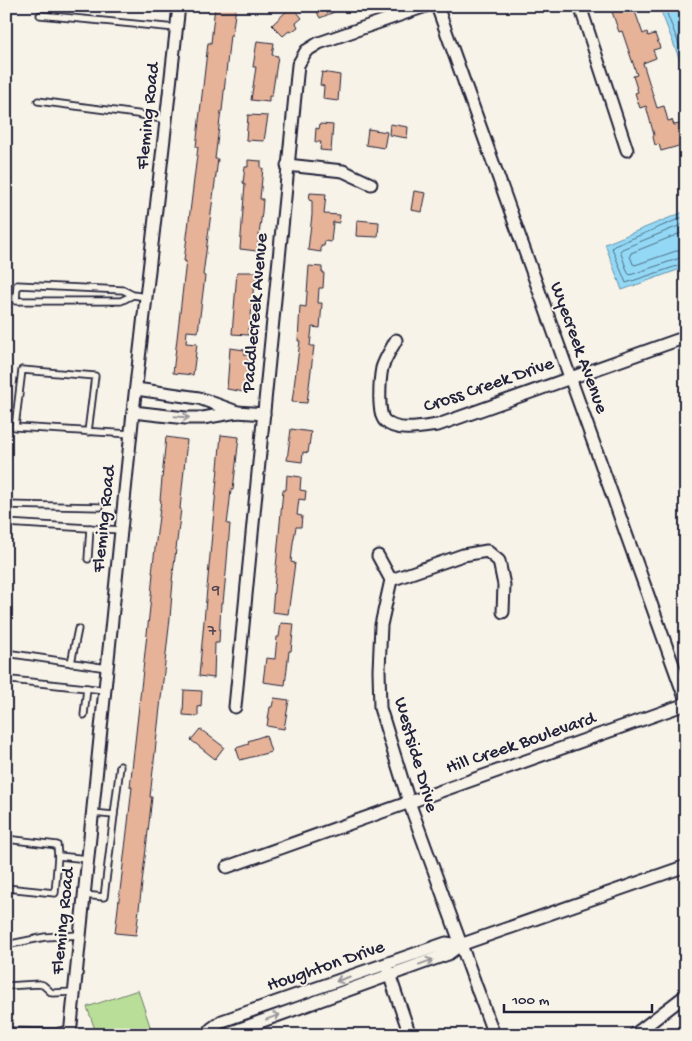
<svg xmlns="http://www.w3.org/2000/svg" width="692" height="1041" font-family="'Gochi Hand',sans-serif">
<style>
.green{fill:#b9de98;stroke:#6e806a}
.water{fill:#93d9f5;stroke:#6690ab}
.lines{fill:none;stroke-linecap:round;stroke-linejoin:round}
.shore{stroke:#4f6b85;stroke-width:1}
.building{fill:#e6b398;stroke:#22223b}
.lane-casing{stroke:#22223b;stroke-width:9}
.street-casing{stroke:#22223b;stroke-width:15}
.lane{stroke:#f7f3e8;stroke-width:5.5}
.street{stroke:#f7f3e8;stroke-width:11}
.oneway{stroke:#97959a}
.labels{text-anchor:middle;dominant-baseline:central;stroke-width:4;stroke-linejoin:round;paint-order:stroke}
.number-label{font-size:16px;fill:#534652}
.street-label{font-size:19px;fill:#22223b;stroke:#f7f3e8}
</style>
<rect width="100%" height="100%" fill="#f7f3e8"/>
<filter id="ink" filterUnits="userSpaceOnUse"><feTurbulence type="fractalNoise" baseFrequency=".02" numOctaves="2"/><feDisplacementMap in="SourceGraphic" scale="10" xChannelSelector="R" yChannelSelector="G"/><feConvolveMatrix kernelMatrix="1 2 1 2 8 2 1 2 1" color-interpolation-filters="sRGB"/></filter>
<g filter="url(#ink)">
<!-- green -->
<polygon class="green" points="138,990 153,1035 97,1035 87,1007"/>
<!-- water -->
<g class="water">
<polygon points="659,6 686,6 686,76"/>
<polygon points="686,211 686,267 622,290 605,244"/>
</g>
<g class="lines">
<!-- shore -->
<g class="shore">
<polyline points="664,6 686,62"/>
<polyline points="686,216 614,246 612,248 626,283 686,263"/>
<polyline points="686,223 622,249 620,251 628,273 630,275 686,256"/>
<polyline points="686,231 631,253 630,256 633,264 635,265 679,250 686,249"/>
</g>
</g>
<!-- building -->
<g class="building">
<polygon points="215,6 236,7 232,35 230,35 222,111 221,111 215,159 218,159 203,275 205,276 198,332 187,331 186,343 197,344 193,375 173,373 186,261 184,261 198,147 196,147 208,43 211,43"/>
<polygon points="292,6 302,18 296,23 298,27 291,32 289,31 283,36 272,25"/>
<polygon points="314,6 331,6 334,12 320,18"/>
<polygon points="610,6 633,6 643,34 647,32 648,36 655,34 660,48 653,50 656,58 643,63 657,108 664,106 668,121 672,120 674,125 680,124 686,144 661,151 659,144 655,145 653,137 654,135 646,106 640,108 635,93 638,92 633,76 637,75 622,31 619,32"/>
<polygon points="257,41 274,43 272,55 278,56 272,96 269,96 269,102 251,100 256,67 253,67"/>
<polygon points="322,72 340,75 338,101 323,99 324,86 320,85"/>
<polygon points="248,115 268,116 264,141 246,140"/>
<polygon points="320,124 333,125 331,151 320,150 321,142 315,142 316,128 319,129"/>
<polygon points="390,124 408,127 407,138 389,135"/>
<polygon points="368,129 387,132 384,148 366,145"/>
<polygon points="248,160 261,161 261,168 263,168 260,199 263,199 262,212 257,251 240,249 245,184 243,183 245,167 248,167"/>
<polygon points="414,191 426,193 422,212 411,210"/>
<polygon points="310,193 326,194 324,214 340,215 339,223 333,222 331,242 325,241 324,246 321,246 321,252 308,250 312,215 312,201 309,200"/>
<polygon points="357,220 379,222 378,237 356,236"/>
<polygon points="309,266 322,267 322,272 324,272 323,288 319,288 318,303 322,303 320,328 312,327 310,346 314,346 307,403 292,402 300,341 298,341 300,306 306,307"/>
<polygon points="237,272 257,272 256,281 254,281 250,328 248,328 248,335 232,334"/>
<polygon points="230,348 245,350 245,355 249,355 244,392 227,389"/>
<polygon points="291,429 311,432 308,453 303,452 302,462 287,460"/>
<polygon points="221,435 239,437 233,490 231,490 229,509 227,524 230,524 226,573 223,603 221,603 219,643 215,643 214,678 199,676"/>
<polygon points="166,437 187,440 180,509 181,509 172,581 173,581 170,618 150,797 152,797 136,935 115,933 128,823 132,787 130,787 150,607 153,573 152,573 161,500 160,500"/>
<polygon points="287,475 301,477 300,490 306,491 305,500 299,499 297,515 302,516 301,527 296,527 293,543 291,562 295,563 288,614 272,612 283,490 286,490"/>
<polygon points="281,623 294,624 291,651 289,651 285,685 263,682 266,658 275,659 277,637 279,637"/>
<polygon points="184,690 202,691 201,707 198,706 198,716 183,715"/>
<polygon points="274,698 289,700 284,729 267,726 270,707 272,707"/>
<polygon points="200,729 224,747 215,759 191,740"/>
<polygon points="266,735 271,752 240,760 236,748 249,744 248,741"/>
</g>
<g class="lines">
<!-- lane casing -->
<g class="lane-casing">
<g id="lane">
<polyline points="40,15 176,28"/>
<polyline points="38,101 137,114 166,120"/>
<polyline points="133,295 121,301 16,301 17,285 123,290 133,295 146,297"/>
<polyline points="88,432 95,376 22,370 15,427 131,434"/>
<polyline points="6,505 100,507"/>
<polyline points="6,523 121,530"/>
<polyline points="88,559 90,528"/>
<polyline points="6,653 107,668"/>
<polyline points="71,663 78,629"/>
<polyline points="11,680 105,690"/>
<polyline points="84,715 87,688"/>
<polyline points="92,813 114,815 120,766"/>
<polyline points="6,839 57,845 58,856 55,893 6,888"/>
<polyline points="58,856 88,859"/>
<polyline points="84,895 104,897 114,815"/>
<polyline points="6,945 45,937 80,935"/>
<polyline points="6,986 39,984 43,985 52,993 74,992"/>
<polyline points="211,1029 220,1035"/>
<polyline points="6,1031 55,1032 70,1029"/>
</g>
</g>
<!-- street casing -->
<g class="street-casing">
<g id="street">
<polyline points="437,6 686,701"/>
<polyline points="580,6 627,150"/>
<polyline points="287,165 343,171 371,184"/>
<path d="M396 340C392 348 385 358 382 368 380 378 377 414 385 421 397 433 423 427 438 425L686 337"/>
<polyline points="136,389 199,398 237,412"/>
<polyline points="133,412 186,418 203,418 237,412 264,414"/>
<polyline points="378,556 391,580"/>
<polyline points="235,707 298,65 306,51 319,43 426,6"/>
<polyline points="227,867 686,704"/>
<polyline points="460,945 686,866"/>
<polyline points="388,971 410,1035"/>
<polyline points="70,1035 133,412 179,6"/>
<polyline points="210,1035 211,1029 222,1021 446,943 460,945 448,954 232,1032 228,1035"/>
<polyline points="494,1035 409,802 380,708 379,670 381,625 391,580 463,555 487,551 499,561 504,585 503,612"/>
<polyline points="634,1035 686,995"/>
</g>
</g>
<!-- lane -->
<use href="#lane" class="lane"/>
<!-- street -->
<use href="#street" class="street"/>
</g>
<!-- one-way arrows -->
<defs><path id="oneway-shaft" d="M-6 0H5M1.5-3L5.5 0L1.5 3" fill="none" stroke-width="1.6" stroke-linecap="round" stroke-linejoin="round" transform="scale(1.25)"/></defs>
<g class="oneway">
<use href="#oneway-shaft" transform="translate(182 417) rotate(5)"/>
<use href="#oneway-shaft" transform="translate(426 962) rotate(-20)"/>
<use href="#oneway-shaft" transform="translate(343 979) rotate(161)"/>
<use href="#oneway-shaft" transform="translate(273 1017) rotate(-20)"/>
</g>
</g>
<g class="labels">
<!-- number labels -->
<g class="number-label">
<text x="216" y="591">9</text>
<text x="212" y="632">7</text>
</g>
<!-- street labels -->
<g class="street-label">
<text transform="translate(149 116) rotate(-84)">Fleming Road</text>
<text transform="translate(256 313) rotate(-85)">Paddlecreek Avenue</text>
<text transform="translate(578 348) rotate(70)">Wyecreek Avenue</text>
<text transform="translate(489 386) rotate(-19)">Cross Creek Drive</text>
<text transform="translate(105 519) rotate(-84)">Fleming Road</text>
<text transform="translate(521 744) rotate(-19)">Hill Creek Boulevard</text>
<text transform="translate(415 755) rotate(74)">Westside Drive</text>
<text transform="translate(64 921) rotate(-84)">Fleming Road</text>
<text transform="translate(326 967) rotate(-19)">Houghton Drive</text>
</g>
</g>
<!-- margin -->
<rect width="692" height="1041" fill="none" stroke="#f7f3e8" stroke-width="25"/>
<rect x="12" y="12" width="667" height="1016" fill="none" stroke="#22223b" stroke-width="2" filter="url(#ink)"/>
<!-- scale -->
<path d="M504 1004v8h148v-8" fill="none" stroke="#22223b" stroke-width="2.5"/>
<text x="512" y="1004" font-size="15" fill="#22223b" stroke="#f7f3e8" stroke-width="4" paint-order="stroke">100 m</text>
</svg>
